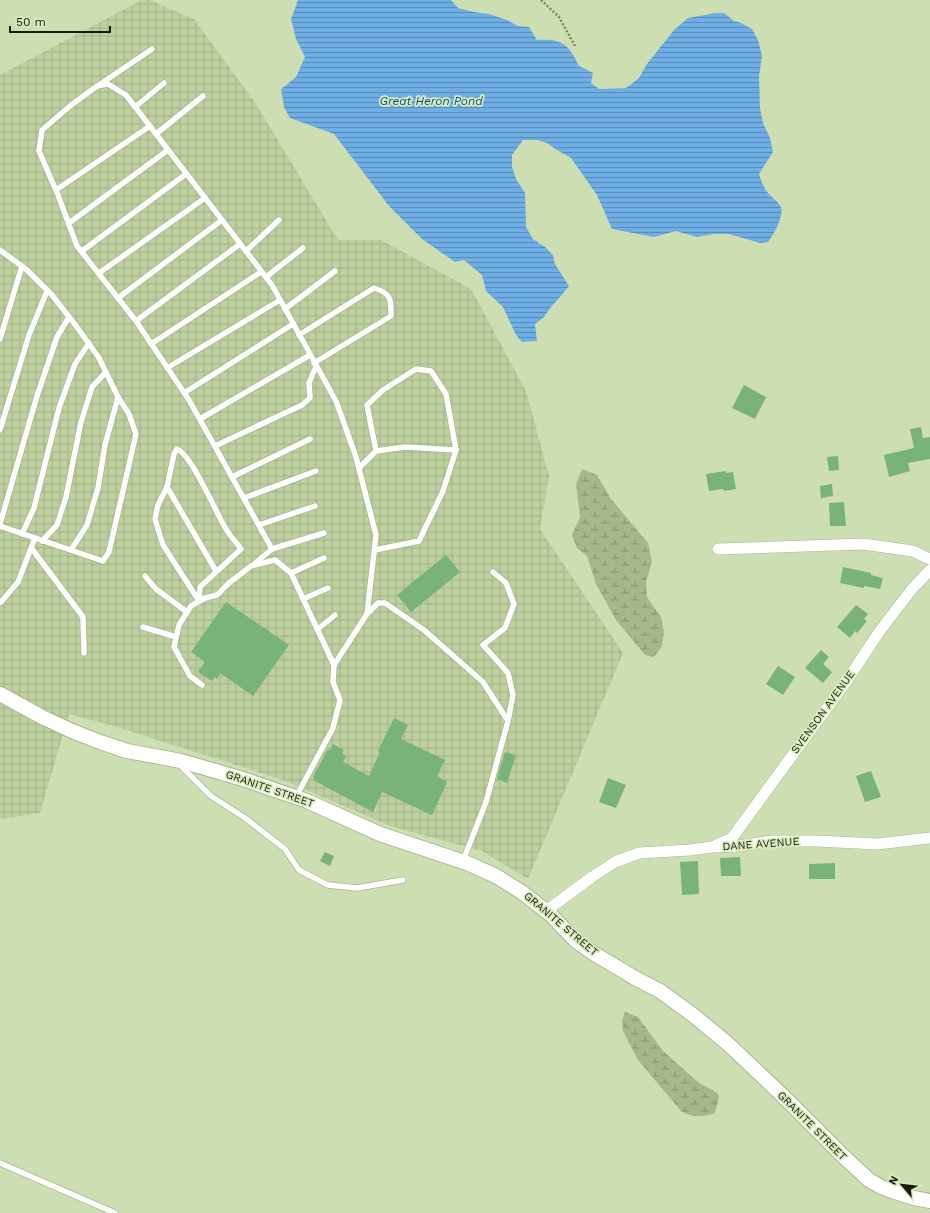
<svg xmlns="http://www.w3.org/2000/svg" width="930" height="1213" font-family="'Work Sans',sans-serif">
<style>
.industrial{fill:url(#industrial-grid)}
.wetland{fill:url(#wetland-marsh)}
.water{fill:url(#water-rules)}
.building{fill:#79b379}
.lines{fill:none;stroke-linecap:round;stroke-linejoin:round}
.service-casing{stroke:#a7b78e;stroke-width:7}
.minor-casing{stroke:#a7b78e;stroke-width:12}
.tertiary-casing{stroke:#a7b78e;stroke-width:16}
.path{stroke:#7a8567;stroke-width:2.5;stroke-dasharray:2 2;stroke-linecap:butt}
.service{stroke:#fff;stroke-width:5.5}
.minor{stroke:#fff;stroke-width:11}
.tertiary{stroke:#fff;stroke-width:14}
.labels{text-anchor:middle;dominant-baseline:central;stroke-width:3.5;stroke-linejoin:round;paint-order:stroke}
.street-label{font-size:11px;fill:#171c0d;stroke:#dbebc0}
.water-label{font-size:12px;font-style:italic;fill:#005283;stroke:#dbebc0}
</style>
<defs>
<pattern id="industrial-grid" width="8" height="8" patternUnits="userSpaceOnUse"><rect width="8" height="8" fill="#bed0a0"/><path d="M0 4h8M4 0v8" fill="none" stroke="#a3b289"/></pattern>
<pattern id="wetland-marsh" width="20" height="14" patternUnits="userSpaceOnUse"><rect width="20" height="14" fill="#a7b78b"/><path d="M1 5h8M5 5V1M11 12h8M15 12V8" fill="none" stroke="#879470"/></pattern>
<pattern id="water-rules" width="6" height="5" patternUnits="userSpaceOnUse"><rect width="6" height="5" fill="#6eaee4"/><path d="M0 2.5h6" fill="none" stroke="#598db7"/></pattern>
</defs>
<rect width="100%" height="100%" fill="#cedeb3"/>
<!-- industrial -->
<polygon class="industrial" points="142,0 149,0 194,19 256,104 338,240 381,240 471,289 526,391 549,476 540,529 623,653 528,879 482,851 390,826 283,780 114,726 69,714 40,813 0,819 0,75"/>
<!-- wetland -->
<g class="wetland">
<polygon points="582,469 597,475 611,499 648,543 652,562 646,582 647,597 661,617 664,632 662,646 657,654 652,657 645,655 616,620 596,584 587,556 577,548 572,535 580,517 576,484"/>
<path d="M625 1012 638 1017 663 1051 699 1083 714 1091 718 1094 719 1097 715 1113C704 1117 691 1118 681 1111L638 1060 623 1031 622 1021Z"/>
</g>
<!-- water -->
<path class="water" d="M298 0H451L458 8 474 12 489 14 507 20 518 26 529 27 537 40C561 38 569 44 579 66L593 73 591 83 599 89 626 88 639 78 647 64 674 30 688 18 715 13H724L734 21 741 23 752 29 758 40 762 56 759 76 760 108 763 123 770 138 773 152 759 174C761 180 764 189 768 193 772 198 778 201 781 207 784 217 774 234 768 242L760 243 729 234H713L697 237 676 231 654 237 612 229 597 195 571 158 557 150 547 143 538 140H523L512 155V167L516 179 525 193 526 227 533 239 545 247 553 255 555 264 569 286 561 296 551 307 544 317 535 324 537 341 522 342 516 335 503 307 486 291 482 275 464 260 455 262 422 239 389 206 334 134 290 118 284 107 281 89 296 77 305 57 296 39 291 19Z"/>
<!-- building -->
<g class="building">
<polygon points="744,385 766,397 755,419 732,408"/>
<polygon points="921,427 923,438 930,437 930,459 908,463 910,471 889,477 884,455 914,448 910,429"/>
<polygon points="838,456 839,470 829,471 827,457"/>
<polygon points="726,471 726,473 733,472 736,489 724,491 723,489 709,491 706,474"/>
<polygon points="832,484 833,496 821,498 820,486"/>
<polygon points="844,502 846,526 830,526 829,503"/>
<polygon points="446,555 460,572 411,612 397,595"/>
<polygon points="843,567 871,573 871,575 883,578 880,589 864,586 864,588 840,583"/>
<polygon points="226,602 289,645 253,696 220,673 217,679 215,677 212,681 198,672 205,662 191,652"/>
<polygon points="856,605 868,614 864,619 867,621 857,633 855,631 850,638 837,627"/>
<polygon points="821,650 829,657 823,664 832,672 823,683 805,668"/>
<polygon points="778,666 795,677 783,695 766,684"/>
<polygon points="394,718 408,725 401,739 445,760 437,776 447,782 432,815 382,792 373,812 315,781 313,777 328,749 330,750 333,744 344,750 342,753 346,756 343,762 369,776 380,752 378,751"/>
<polygon points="505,752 516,755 507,783 497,779"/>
<polygon points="871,771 881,797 865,802 856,776"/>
<polygon points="608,778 626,785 616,808 599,802"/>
<polygon points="325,852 334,856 330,866 320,861"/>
<polygon points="740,857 741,876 721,876 720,858"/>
<polygon points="698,861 699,894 682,895 680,862"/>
<polygon points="835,863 835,879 809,879 809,864"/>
</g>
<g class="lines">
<!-- service casing -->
<g class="service-casing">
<g id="service">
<polyline points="99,85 152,49"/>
<polyline points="135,107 164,83"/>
<polyline points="156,134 203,96"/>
<polyline points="56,190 150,126"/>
<polyline points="69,223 168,150"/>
<polyline points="0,250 27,270 52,295 77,327 99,358 118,397 129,414 136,434 109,552 103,561 0,526"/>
<polyline points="82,251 186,174"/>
<polyline points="246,251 279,220"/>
<polyline points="99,273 205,198"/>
<polyline points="266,277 303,248"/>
<polyline points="118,298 222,220"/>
<polyline points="285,309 335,271"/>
<polyline points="136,321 240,244"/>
<path d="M299 335 374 288C392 294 391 299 391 316L314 363"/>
<polyline points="0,339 22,266"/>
<polyline points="151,344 261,272"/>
<polyline points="167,368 280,300"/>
<polyline points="184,393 293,324"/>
<polyline points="200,419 310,355"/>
<polyline points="0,430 29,335 47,291"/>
<polyline points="215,446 302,405 310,398 309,383 316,366"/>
<path d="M177 449C192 455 216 513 226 529 230 536 236 542 241 549L200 587 199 601 163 545 155 519 158 505 167 487 174 454Z"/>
<polyline points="376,451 405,447 456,450"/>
<polyline points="359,468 376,451 367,405 383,390 416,369 431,371 446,394 456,450 443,491 419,541 375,550"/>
<polyline points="232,477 310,439"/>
<polyline points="167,487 216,571"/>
<polyline points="244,498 316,471"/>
<polyline points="0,524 37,396 57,337 69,317"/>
<polyline points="259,525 315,506"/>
<polyline points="22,534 34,508 59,408 75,364 89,343"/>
<polyline points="42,541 57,525 66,497 81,422 92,387 106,372"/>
<polyline points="32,549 83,617 84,653"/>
<polyline points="272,549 189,400 136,321 77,246 58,195 39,151 42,130 70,106 97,86 108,84 126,95 272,285 336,401 356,457 376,535 367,614"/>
<polyline points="71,550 87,525 98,488 105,445 118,397"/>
<polyline points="253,565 272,549 324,533"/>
<polyline points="493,572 506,583 514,604 505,628 483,645 508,673 513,695 508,721"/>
<polyline points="291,573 324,558"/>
<polyline points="145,576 156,589 187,612"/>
<polyline points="303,599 328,588"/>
<polyline points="0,602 1,602 18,582 35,538"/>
<polyline points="143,627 176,637"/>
<polyline points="318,629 335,615"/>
<polyline points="202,685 190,676 174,647 179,625 191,606 205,598 217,595 229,583 251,566 275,560 291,573 334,665"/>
<polyline points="180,765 211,796 245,818 285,849 299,870 328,885 357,888 403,880"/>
<polyline points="296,797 333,728 340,700 333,682 334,665 367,614 378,603 385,603 424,630 483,682 508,721 486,802 463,861"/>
<polyline points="0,1163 115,1213"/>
</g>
</g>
<!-- minor casing -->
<g class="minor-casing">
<g id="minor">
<polyline points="718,549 863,544 913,551 930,559"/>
<polyline points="716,845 732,838 848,679 879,632 912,589 930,570"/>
<polyline points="546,911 592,877 615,862 639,853 690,850 712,847 740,846 771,841 816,841 877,844 930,838"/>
</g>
</g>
<!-- tertiary casing -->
<g class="tertiary-casing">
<polyline id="tertiary" points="0,694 42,717 72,731 100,742 127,751 181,761 243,779 307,801 380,834 467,863 496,876 523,893 551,915 575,940 593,953 635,978 660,991 693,1015 727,1043 782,1095 843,1156 869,1180 881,1187 892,1191 914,1198 930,1201"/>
</g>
<!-- path -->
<polyline class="path" points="541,0 559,17 575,46"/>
<!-- service -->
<use href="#service" class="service"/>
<!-- minor -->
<use href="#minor" class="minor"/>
<!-- tertiary -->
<use href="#tertiary" class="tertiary"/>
</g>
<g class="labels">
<!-- street labels -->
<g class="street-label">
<text transform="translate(823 712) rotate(-54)">SVENSON AVENUE</text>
<text transform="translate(270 789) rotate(19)">GRANITE STREET</text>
<text transform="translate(761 844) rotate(-4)">DANE AVENUE</text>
<text transform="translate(561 924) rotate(40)">GRANITE STREET</text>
<text transform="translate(812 1126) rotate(45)">GRANITE STREET</text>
</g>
<!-- water labels -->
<g class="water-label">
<text x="431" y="101">Great Heron Pond</text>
</g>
</g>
<!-- north arrow -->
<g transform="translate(902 1185) rotate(298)" stroke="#dbebc0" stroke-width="3" paint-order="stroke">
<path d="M0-3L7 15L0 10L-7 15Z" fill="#171c0d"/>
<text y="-6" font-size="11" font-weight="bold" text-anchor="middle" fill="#171c0d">N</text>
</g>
<!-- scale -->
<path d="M10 26v6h100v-6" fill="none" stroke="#171c0d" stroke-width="2"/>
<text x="16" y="26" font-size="12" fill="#171c0d" stroke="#dbebc0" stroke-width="3" paint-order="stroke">50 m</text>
</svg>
